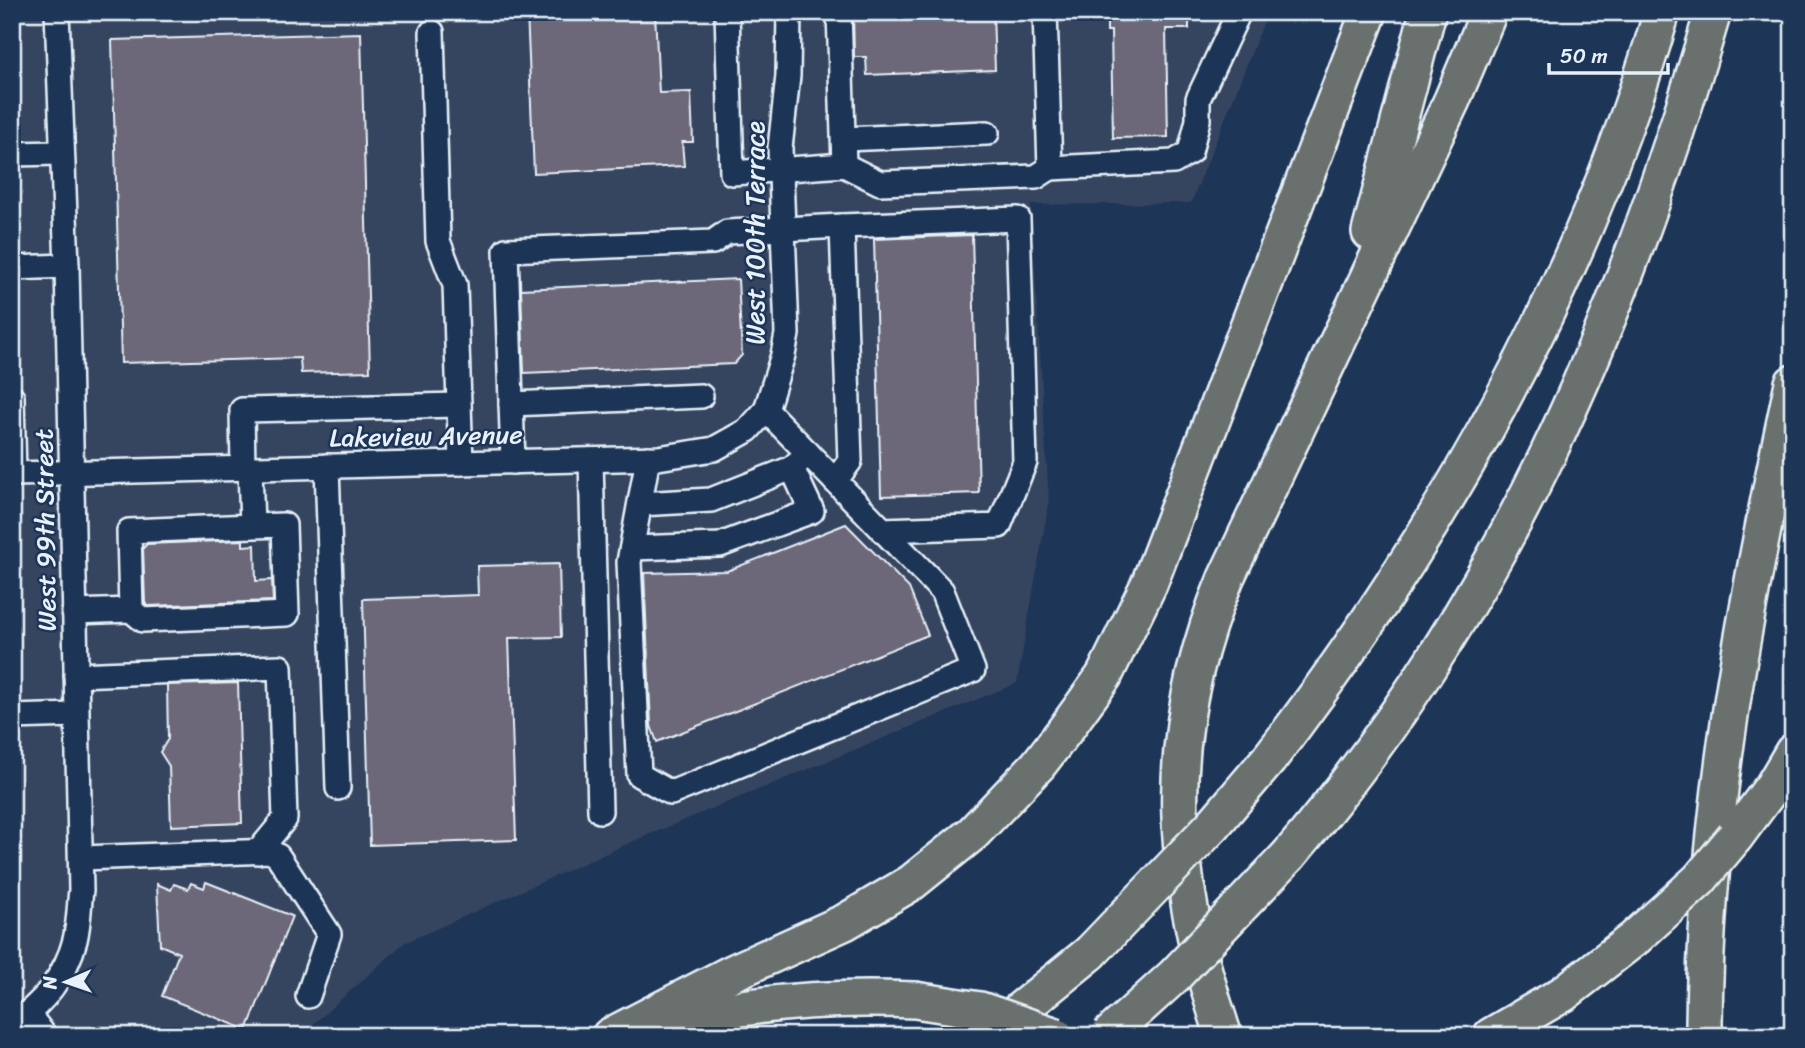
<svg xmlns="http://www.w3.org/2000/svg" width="1805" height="1048" font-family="Sriracha,sans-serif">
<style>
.built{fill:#354461}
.building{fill:#6c6779;stroke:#e8f1f8;stroke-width:2}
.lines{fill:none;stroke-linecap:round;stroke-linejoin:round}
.minor-casing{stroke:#e8f1f8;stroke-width:28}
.highway-casing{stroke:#e8f1f8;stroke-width:40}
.minor{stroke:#1d3557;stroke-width:23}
.highway{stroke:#6b706d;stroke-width:35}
.highway-bridge-casing{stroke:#e8f1f8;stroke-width:40;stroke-linecap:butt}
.highway-bridge{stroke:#6b706d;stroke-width:35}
.labels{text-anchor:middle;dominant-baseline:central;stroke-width:5;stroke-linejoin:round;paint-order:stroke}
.street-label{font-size:26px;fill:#e8f1f8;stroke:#1d3557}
</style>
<rect width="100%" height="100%" fill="#1d3557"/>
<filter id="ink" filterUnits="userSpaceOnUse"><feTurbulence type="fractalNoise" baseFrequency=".0143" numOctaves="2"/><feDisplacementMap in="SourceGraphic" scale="14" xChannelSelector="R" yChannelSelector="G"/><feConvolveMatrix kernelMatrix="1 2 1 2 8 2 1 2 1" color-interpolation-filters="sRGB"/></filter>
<g filter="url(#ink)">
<!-- built -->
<polygon class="built" points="12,12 1268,12 1191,203 1031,205 1049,502 1017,683 636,840 404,943 300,1036 12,1036"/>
<!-- building -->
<g class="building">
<polygon points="527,12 655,12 659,93 691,92 693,142 682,142 684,166 534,173"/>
<polygon points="853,12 993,12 995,70 867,75 866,57 854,57"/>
<polygon points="1107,12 1189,12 1189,29 1166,29 1168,137 1113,138 1111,31 1107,31"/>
<polygon points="361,33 370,371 301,373 300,358 121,363 112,40"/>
<polygon points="972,235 979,493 881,496 874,239"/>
<polygon points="738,279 742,355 734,364 524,373 521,289"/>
<polygon points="846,524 909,588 928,635 657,742 651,726 644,573 727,571"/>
<polygon points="243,540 243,546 255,545 256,581 272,580 273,601 148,606 145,603 143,548 147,544"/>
<polygon points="559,564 561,637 509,638 516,840 370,845 363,599 478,595 477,566"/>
<polygon points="238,683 242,823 171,826 169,766 160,752 168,739 167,685"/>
<polygon points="206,882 292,916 247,1030 162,996 179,953 160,945 157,884 171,890 174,884 188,889 191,883 204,888"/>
</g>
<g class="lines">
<!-- minor casing -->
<g class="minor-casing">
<g id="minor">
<polyline points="727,12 732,173 844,165 839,12"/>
<polyline points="432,32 438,241 455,285 461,463"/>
<polyline points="844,139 987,133"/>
<polyline points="12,154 61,153"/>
<polyline points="844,165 880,183 1036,177 1050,168 1045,12"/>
<polyline points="1050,168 1174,162 1190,152 1198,120 1198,99 1239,12"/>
<polyline points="842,226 1018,219 1025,462 999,526 883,530"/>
<polyline points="12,268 67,266"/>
<polyline points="12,397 14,474 658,458 714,449 748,430 766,410 783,355 787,334 780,148 788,76 789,12"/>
<polyline points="511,404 701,396"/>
<polyline points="648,458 629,562 639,775 671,793 973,670 942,591 766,410"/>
<polyline points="591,460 600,811"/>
<polyline points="513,462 506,250 713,242 727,232 842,226 850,461 835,481"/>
<polyline points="327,466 338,788"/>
<polyline points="243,468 242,410 459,405"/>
<polyline points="640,504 711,500 792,468"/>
<polyline points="632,548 720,545 812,511 792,468 808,453"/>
<polyline points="131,610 143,620 287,614 284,525 252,526"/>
<polyline points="74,612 131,610 129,531 252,526 250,468"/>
<polyline points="76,675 280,667 285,819 258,852"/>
<polyline points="12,717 76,715"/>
<polyline points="82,858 270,851 278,856 329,934 308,996"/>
<polyline points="28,1014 45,1036"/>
<path d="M12 1022C42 1008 67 972 75 940 79 924 79 906 81 890L67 266 57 12"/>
</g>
</g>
<!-- highway casing -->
<g class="highway-casing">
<g id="highway">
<polyline points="1370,232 1428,12"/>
<path d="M1269 759C1441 534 1582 286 1662 12"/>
<polyline points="1735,837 1773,786 1793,752"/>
<path d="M1289 855C1502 604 1621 326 1713 12"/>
<path d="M666 1023C749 1002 830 996 915 1000"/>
<polyline points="610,1036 730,974 845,922 911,883 973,833 1038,765 1065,730 1104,676 1149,584 1369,12"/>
<polyline points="988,1036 1090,953"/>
<path d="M1224 1036C1169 877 1160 735 1226 578L1452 100 1489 12"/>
<polyline points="1491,1036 1563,994 1635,938"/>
<path d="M1704 1036C1704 814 1747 599 1793 383"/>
</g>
</g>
<!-- minor -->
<use href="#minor" class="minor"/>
<!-- highway -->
<use href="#highway" class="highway"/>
<!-- highway-bridge casing -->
<g class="highway-bridge-casing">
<g id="highway-bridge">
<polyline points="1635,938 1699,880 1735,837"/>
<polyline points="1090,953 1213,825 1269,759"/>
<polyline points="915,1000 980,1010 1056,1036"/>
<polyline points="1108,1036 1174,976 1289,855"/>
</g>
</g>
<!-- highway-bridge -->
<use href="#highway-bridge" class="highway-bridge"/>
</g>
</g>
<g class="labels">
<!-- street labels -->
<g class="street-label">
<text transform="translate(755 233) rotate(-90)">West 100th Terrace</text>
<text transform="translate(426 436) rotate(-1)">Lakeview Avenue</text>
<text transform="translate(45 530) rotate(-91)">West 99th Street</text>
</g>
</g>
<!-- margin -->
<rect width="1805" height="1048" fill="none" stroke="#1d3557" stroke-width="42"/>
<rect x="21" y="21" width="1763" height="1006" fill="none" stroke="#e8f1f8" stroke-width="2.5" filter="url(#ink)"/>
<!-- north arrow -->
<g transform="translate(66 982) rotate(268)" stroke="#1d3557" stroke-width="5" paint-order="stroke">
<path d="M0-5L12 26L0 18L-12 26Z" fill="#e8f1f8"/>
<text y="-10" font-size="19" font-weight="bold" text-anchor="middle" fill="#e8f1f8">N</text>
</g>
<!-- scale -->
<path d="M1549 63v10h119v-10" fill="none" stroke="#e8f1f8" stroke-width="3.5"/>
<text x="1560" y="63" font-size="21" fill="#e8f1f8" stroke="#1d3557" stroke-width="5" paint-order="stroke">50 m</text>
</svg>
